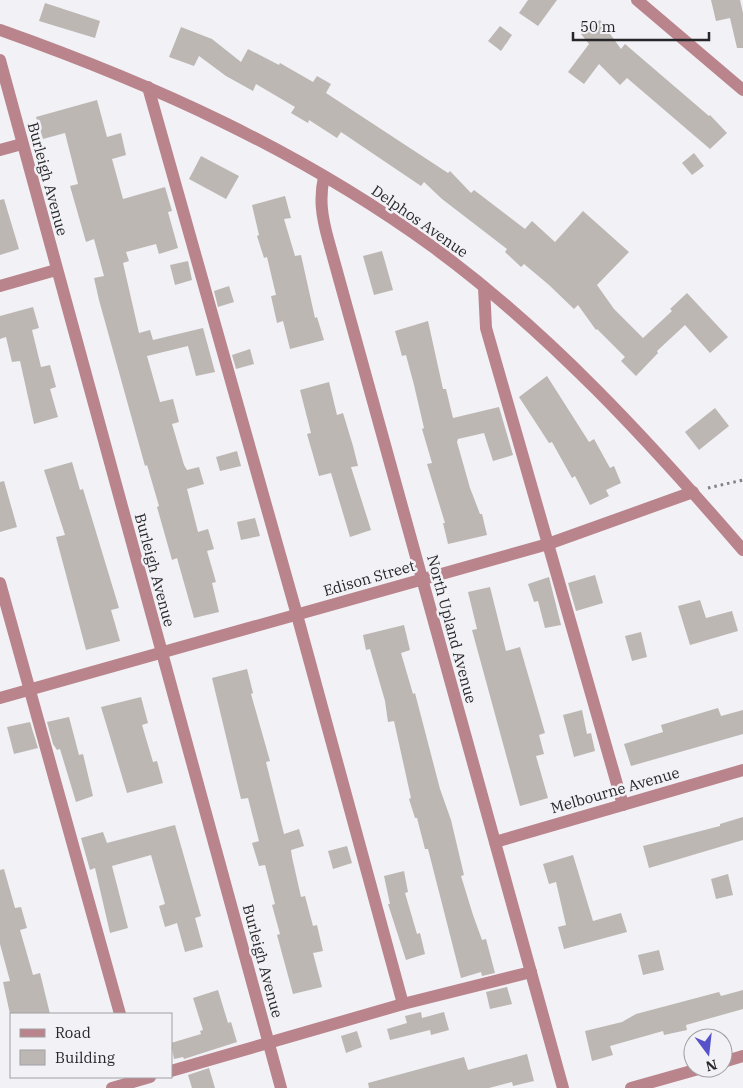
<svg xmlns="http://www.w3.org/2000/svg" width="743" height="1088" font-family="'IBM Plex Serif',serif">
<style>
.building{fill:#bcb7b3}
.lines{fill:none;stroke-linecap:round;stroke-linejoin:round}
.path{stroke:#828286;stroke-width:3;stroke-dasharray:2.5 4;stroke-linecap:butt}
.minor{stroke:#ba848c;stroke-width:12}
.labels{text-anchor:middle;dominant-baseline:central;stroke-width:5;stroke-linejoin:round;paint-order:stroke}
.street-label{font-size:15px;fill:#272729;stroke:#f1f1f6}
</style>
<rect width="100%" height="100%" fill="#f1f1f6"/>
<!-- building -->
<g class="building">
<polygon points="528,0 557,0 538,26 519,13"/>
<polygon points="711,0 740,0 743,13 743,48 737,48 730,18 716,21"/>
<polygon points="45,3 100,21 95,38 39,21"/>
<polygon points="600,20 621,49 625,44 709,116 710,115 727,133 710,149 627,78 620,85 599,64 584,84 568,72 589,44 581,34"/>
<polygon points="500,26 512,35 501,51 488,41"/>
<polygon points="181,27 212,39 241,62 248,49 279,65 280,63 313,82 317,76 331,84 326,93 448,173 450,171 471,193 474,190 525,229 532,221 555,242 583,211 629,252 597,285 614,309 643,338 672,311 670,309 687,293 728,337 710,353 685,325 657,351 658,353 636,376 621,361 625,357 597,329 596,330 578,305 574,309 549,285 524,264 521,267 505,252 507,249 442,199 424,182 421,186 341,132 337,138 309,120 308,123 291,113 295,107 256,84 253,91 226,76 199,56 194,66 169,57"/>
<polygon points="97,100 107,137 121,133 126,155 112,159 123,199 165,187 172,211 168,212 178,248 159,254 156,244 126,252 129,261 123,263 139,333 150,330 153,340 203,328 215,372 196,376 188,346 147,356 160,402 173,399 179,422 172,424 184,465 187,470 199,467 204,484 187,489 198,532 208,529 214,549 207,551 216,582 212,583 219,612 194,618 177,558 172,560 157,507 159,506 147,465 145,466 99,300 94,278 104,276 94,239 86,242 70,186 78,184 65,133 43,139 36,117"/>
<polygon points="694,153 704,166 692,175 682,163"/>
<polygon points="201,156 239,176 226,199 189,179"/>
<polygon points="285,196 291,218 284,219 295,256 301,255 315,318 317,317 324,340 290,349 283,321 277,323 271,296 276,295 267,257 264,258 257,236 259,235 252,205"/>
<polygon points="4,199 19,249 0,255 0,200"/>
<polygon points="382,251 393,290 374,295 363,256"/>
<polygon points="188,261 192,280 175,285 170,265"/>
<polygon points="229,286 234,302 218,307 214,291"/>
<polygon points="33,307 39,328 32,330 41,367 50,365 56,387 50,389 58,417 34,424 20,361 12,362 6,337 0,339 0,316"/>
<polygon points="428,321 443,389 446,389 453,418 499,407 513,455 493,461 484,433 458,439 457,442 470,488 480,514 482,514 487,535 448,544 443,523 445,523 427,464 432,463 422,429 424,428 414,385 406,355 402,356 395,331"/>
<polygon points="250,349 254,364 236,369 232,355"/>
<polygon points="547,376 589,442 594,439 610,468 614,466 621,483 606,490 609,496 590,505 575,476 572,478 552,442 549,443 519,397"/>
<polygon points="329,382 337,415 343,413 353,446 358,466 351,467 371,530 350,537 331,473 319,476 307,434 311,433 300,390"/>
<polygon points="715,408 729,426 699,450 685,432"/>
<polygon points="237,451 241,466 220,471 216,457"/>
<polygon points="72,462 80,490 83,489 119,608 111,610 120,641 86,650 56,537 65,535 44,470"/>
<polygon points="4,481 17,527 0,532 0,482"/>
<polygon points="255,518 260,536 241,540 237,522"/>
<polygon points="595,575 603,603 576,611 568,583"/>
<polygon points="549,577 561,625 545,628 538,601 534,602 528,584"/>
<polygon points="490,587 506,651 520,647 545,733 539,735 544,754 536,756 548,798 520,806 472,630 477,629 468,592"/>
<polygon points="700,600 706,618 732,611 738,631 690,645 678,606"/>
<polygon points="404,625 410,650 401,653 413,694 415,693 440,789 451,820 464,875 461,876 473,915 482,940 486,939 495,973 482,976 481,972 461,978 428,849 425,849 417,818 415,818 409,799 411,798 394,721 388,722 385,701 370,649 366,650 363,635"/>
<polygon points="641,632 647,657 632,661 625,636"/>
<polygon points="247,669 253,693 251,694 270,761 266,762 284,834 299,829 304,846 291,850 292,857 301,897 305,896 313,926 317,925 323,951 313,953 322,987 293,994 277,935 280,934 272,905 275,904 265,865 259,866 252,843 259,841 248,798 241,799 212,678"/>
<polygon points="141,697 148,723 142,725 153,762 157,761 163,783 127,793 101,707"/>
<polygon points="718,708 721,716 743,710 743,734 631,766 624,744 663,732 661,725"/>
<polygon points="582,710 587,734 591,733 595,751 574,757 563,715"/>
<polygon points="69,717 79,755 83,754 93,796 76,802 60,749 57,750 53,744 47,722"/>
<polygon points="30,722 38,748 14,754 7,727"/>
<polygon points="743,817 743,840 649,868 643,846 720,826 720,824"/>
<polygon points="175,825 201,916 195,918 203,947 185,952 177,923 165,927 159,906 165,904 151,855 112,866 128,928 110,933 95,868 90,870 81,838 103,832 107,843"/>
<polygon points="347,846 352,863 333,869 328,851"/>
<polygon points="573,855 593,921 621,913 627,932 564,949 558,927 566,925 556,882 549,884 543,864"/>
<polygon points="4,869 15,908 21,907 27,928 20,930 33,975 40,973 50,1014 10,1014 3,982 10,981 0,944 0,870"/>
<polygon points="404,871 408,892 405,893 417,934 420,933 425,954 406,960 388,904 390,904 384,876"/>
<polygon points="728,874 733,895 716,899 711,879"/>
<polygon points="659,950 664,970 643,975 638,955"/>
<polygon points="507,987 512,1004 490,1009 486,992"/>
<polygon points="218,990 228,1023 231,1022 237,1042 184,1059 183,1057 174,1059 171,1043 201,1034 200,1031 203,1030 193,998"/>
<polygon points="743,990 743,1009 686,1025 687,1030 664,1035 663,1031 610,1046 613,1055 592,1061 585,1031 622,1022 636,1014 719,992 721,996"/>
<polygon points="421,1012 422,1018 444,1012 449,1030 431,1035 430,1030 390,1040 387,1029 407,1023 405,1016"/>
<polygon points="357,1031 362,1047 346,1053 341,1036"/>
<polygon points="527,1054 534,1081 513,1086 512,1082 489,1088 369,1088 368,1083 464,1057 468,1070"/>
<polygon points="209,1068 215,1088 192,1088 188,1075"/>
</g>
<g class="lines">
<!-- path -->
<polyline class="path" points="708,488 743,480"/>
<!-- minor -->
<g class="minor">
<polyline points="637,0 743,90"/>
<path d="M0 30C155 85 299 150 433 247 550 333 649 441 743 550"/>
<polyline points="0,60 281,1088"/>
<polyline points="148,87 297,615 403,1004"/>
<polyline points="0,150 22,144"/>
<path d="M324 177C319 199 322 217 328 239L563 1088"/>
<polyline points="0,286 56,270"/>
<polyline points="484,287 486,328 623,805"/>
<polyline points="0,583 120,1014"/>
<polyline points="0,698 548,544 693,492"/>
<polyline points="495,842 743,770"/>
<polyline points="723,1062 743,1056"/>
<polyline points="171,1071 403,1004 531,972"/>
<polyline points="112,1088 150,1077"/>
<polyline points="631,1088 702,1068"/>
</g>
</g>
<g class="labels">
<!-- street labels -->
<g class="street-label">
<text transform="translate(48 179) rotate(75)">Burleigh Avenue</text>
<text transform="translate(420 221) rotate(35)">Delphos Avenue</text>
<text transform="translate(155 570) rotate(75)">Burleigh Avenue</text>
<text transform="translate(369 578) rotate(-16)">Edison Street</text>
<text transform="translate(452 629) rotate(75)">North Upland Avenue</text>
<text transform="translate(615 790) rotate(-16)">Melbourne Avenue</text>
<text transform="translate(263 961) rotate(75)">Burleigh Avenue</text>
</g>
</g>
<!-- legend -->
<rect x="10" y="1013" width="162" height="65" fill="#f1f1f6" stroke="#a0a0a4"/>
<rect x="20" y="1029" width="25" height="8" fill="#ba848c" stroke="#a0a0a4"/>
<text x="55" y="1038" font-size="15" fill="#272729">Road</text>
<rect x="20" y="1050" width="25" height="15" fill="#bcb7b3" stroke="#a0a0a4"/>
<text x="55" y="1063" font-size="15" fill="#272729">Building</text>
<!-- north arrow -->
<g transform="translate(708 1053) rotate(165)"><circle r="24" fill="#f1f1f6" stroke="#a0a0a4"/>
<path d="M0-4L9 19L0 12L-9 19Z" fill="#5752c9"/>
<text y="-8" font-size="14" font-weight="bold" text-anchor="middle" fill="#272729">N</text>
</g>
<!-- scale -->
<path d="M573 32v8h136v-8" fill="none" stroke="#272729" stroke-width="2.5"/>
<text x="580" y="32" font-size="15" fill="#272729" stroke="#f1f1f6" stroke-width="4" paint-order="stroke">50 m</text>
</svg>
